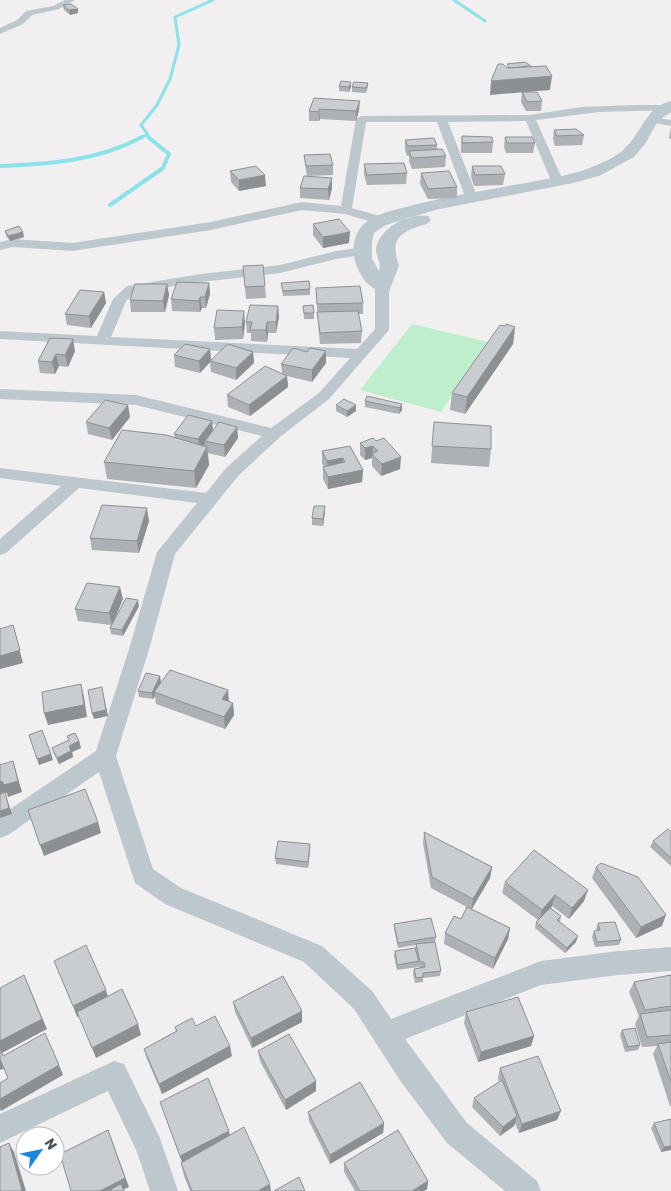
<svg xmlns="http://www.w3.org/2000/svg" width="671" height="1191" font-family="Rubik,sans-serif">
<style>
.green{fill:#beeecb}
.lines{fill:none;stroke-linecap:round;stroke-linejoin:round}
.stream-far1{stroke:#8be2eb;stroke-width:3}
.stream{stroke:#8be2eb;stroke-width:4}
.street{fill:#bdc8ce;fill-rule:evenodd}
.secondary{fill:#bbc8d0;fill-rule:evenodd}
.wall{fill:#adb0b4}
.shaded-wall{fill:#8d9092}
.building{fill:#c9cdd1;stroke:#8d9092}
</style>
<rect width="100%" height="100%" fill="#f1efef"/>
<!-- green -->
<polygon class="green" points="412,324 488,342 441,412 360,390"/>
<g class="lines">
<!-- stream-far1 -->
<g class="stream-far1">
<polyline points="454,0 485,21"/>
<polyline points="140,138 146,135"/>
<polyline points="150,138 141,125 157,105 170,79 179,45 175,17 213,0"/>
</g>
<!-- stream -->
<g class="stream">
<path d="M0 166C49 164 98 161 142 137"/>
<polyline points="110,205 163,168 169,154 148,137"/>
</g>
<!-- street -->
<g class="street">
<polygon points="65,0 75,0 59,9 32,15 23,24 0,34 0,28 17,20 26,11 53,6"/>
<polygon points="633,105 668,105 671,106 671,110 599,112 536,120 564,183 558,186 552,183 526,121 448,122 478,199 472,203 466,199 437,122 366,122 352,208 383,217 385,220 383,223 379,224 345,214 302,210 211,230 72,251 13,247 0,250 0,242 13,239 72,243 211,222 302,202 341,206 356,119 361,116 530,115 581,107"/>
<polygon points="652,117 671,120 671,126 648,122 647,120"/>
<polygon points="363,247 368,248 369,251 368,254 336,259 280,273 201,282 136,292 126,301 111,337 357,349 375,329 375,287 382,283 389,287 389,330 329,399 280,437 239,475 175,554 150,646 116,756 153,869 181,888 322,946 372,991 391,1019 541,961 618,951 671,947 671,971 618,975 541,985 405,1039 467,1123 537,1181 541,1191 505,1191 447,1143 401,1082 354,1009 304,962 165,904 135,883 99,772 8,835 0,838 0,816 96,751 130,646 157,552 197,503 79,488 6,553 0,555 0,539 61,486 0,478 0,468 206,493 227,467 262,436 136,405 0,399 0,389 136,395 271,428 319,393 350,358 0,339 0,331 97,336 113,299 127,286 201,274 280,265 336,251"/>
<polygon points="114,1061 124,1064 160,1138 178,1191 150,1191 137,1152 108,1091 0,1143 0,1114"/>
</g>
<!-- secondary -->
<path class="secondary" d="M671 101V112L658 121 645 144 634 157 599 176 573 183 435 210 386 225 374 233 372 242V259L379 271C382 263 376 257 376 249 379 228 409 212 428 216L431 220C427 225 423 225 417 227 394 235 392 244 399 266L389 291C362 298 333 237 374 217 387 211 403 208 417 204 453 196 489 189 526 183 550 178 576 175 599 164 609 160 620 154 627 146 643 130 646 107 671 101Z"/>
</g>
<!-- wall -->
<g class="wall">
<polygon points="63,5 78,9 78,13 70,15 64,10"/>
<polygon points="368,83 368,87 366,93 352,92 352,87"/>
<polygon points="339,86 351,87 349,92 339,91"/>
<polygon points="522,92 542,101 541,111 526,111 521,102"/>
<polygon points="314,98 359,110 356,121 320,119 319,121 309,121 309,111"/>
<polygon points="671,127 671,139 669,138"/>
<polygon points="554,130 584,135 582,145 555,146 553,140"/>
<polygon points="462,136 493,142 492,153 461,153 461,146"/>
<polygon points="505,137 535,143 533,153 506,153 504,147"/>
<polygon points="405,140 437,145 437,149 446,156 445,167 412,169 409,161 409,156 407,156 405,150"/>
<polygon points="304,155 333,165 333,175 307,176 305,165"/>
<polygon points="364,164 407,173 406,184 367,185 364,175"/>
<polygon points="472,166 505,174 503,185 474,186 471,177"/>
<polygon points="230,171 266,186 239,191 231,182"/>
<polygon points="421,173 457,187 457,198 428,199 420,184"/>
<polygon points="300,188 332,188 329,200 300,198"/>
<polygon points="313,224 349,243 323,248 313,235"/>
<polygon points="5,231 24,237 10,241 6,236"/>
<polygon points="243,266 265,286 266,298 246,299"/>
<polygon points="209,283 210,294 206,308 202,308 200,312 172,311 171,299"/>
<polygon points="281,283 310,289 310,295 283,296"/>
<polygon points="167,284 169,295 165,312 131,312 130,300"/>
<polygon points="316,288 363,303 363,314 358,314 362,331 361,343 320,344 318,324"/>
<polygon points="104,292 106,303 91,328 67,325 65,314"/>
<polygon points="278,306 279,317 276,333 268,333 267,342 251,341 251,333 247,333 246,322"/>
<polygon points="303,306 314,313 314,319 304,319"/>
<polygon points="245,323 243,339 215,340 214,328"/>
<polygon points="515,327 513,344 465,414 450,410 452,393"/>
<polygon points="50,338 75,351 68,367 59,366 55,374 40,373 38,361"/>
<polygon points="210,349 211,360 253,352 254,363 236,380 211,372 210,362 200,373 175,367 174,355"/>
<polygon points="326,363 312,382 287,376 288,387 250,416 228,407 227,395 282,373 281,364"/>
<polygon points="365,401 402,404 402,410 399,414 365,407"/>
<polygon points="336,405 356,411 347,417 336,411"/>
<polygon points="130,417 112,440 88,434 86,422"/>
<polygon points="212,421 213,430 237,427 238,438 225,457 208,453 209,465 196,488 107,479 104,462 175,438 174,434"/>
<polygon points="434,422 491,449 489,467 431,463"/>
<polygon points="373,438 400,469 381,476 372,466 372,458 365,460 360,455 360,443"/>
<polygon points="350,446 363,470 362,482 328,489 323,479 323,467 324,467 322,463 322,451"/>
<polygon points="325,512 323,526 312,525 312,518"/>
<polygon points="149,521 139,553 92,550 90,538"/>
<polygon points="123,599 114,620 139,606 123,636 111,634 110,628 111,625 78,621 75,609"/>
<polygon points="161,682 233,703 234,715 225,729 156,704 155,696 153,699 139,697 138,691"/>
<polygon points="67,736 79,741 81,748 72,752 73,757 59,764 54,754 52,748 69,741"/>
<polygon points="424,832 492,867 490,878 472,909 510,928 508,939 493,969 444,944 445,933 461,919 467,907 431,888 423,843"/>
<polygon points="671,832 671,866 650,847 653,841"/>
<polygon points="310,850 308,868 276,864 275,858"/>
<polygon points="596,867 662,926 636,938 592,878"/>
<polygon points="505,882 584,901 569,919 552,906 551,908 561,916 560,922 576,942 565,953 535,928 536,922 538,920 502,893"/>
<polygon points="598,923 621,940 619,945 595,947 592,937 594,931 597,931 596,929"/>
<polygon points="394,924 436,937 435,942 441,971 440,976 423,978 423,982 415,983 413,974 414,969 419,968 418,964 418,967 397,970 394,956 395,951 415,948 416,945 398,948 394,929"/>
<polygon points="671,975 671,1106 670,1106 653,1054 657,1046 642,1047 635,1024 639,1016 629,992 634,982"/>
<polygon points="233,1002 302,1022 252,1048 235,1012"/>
<polygon points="466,1012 534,1036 531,1046 478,1062 464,1023"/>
<polygon points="196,1026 232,1056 162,1094 147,1059 144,1049 176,1031 175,1027"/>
<polygon points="622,1030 640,1045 638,1050 625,1052 620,1035"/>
<polygon points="258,1051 316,1081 316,1091 286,1110 260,1061"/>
<polygon points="500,1068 557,1120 519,1133 515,1123 514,1126 500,1136 472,1107 474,1098 499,1082 498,1078"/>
<polygon points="160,1102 230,1135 271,1191 190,1191 184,1176 181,1163 182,1162"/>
<polygon points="308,1112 384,1123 383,1133 330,1164 309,1121"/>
<polygon points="671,1119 671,1150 661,1152 651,1128 654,1123"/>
<polygon points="344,1163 428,1181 427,1189 424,1191 355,1191 344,1172"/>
</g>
<!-- shaded-wall -->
<g class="shaded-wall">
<polygon points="78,9 78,13 70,15 69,10"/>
<polygon points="552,76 550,90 490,95 491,81"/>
<polygon points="351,82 351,87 349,92 349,87"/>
<polygon points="360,101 359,110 356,121 356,111"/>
<polygon points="319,109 320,119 319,121"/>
<polygon points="265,175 266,186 239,191 239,180"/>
<polygon points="332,178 332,188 329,200 328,189"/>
<polygon points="23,232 24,237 10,241 8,236"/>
<polygon points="350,232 349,243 323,248 323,237"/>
<polygon points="209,283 210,294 206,308 205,297"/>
<polygon points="167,284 169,295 165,312 163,301"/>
<polygon points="104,292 106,303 91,328 89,316"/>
<polygon points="200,297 202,308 200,312 199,301"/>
<polygon points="278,306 279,317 276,333 276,322"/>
<polygon points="244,311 245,323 243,339 242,327"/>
<polygon points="267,322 268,333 267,342 266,330"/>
<polygon points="515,327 513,344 465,414 467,397"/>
<polygon points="73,339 75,351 68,367 65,355"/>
<polygon points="210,349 211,361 200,373 199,361"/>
<polygon points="326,351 326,363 312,382 312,370"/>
<polygon points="253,352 254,363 236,380 236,368"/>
<polygon points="56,354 59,366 55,374 52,362"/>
<polygon points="287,376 288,387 250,416 249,405"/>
<polygon points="402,404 402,410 399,414 400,408"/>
<polygon points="128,405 130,417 112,440 109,428"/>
<polygon points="356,405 356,411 347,417 347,411"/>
<polygon points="212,421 213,432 205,441 205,444 200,451 198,439"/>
<polygon points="237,427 238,438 225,457 224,445"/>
<polygon points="373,446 372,458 365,460 365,448"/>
<polygon points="207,447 209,465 196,488 194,471"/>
<polygon points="401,457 400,469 381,476 382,464"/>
<polygon points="343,458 343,470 328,473 327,461"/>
<polygon points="363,470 362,482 328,489 328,477"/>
<polygon points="325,506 325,512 323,526 323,519"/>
<polygon points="147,508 149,521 139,553 137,541"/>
<polygon points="120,587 123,599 112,625 109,613"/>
<polygon points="138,600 139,606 123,636 122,630"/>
<polygon points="13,625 23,663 0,669 0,656"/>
<polygon points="160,676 161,682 154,692 155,696 153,699 152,693"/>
<polygon points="81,684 84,697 87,717 48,725 44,713"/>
<polygon points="228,690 229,702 222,699"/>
<polygon points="103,693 108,716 94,719 92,713"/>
<polygon points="233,703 234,715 225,729 224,717"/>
<polygon points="79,741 81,748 72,752 73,757 59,764 57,758 69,746"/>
<polygon points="51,754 53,760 39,765 37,759"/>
<polygon points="13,761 22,792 8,797 7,793 5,793 12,814 0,818 0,782 2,781"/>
<polygon points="98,822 101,833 44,856 40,845"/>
<polygon points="310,844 310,850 308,868 308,862"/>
<polygon points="492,867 490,878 471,910 473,899"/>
<polygon points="588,890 584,901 569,919 572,908"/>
<polygon points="555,895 552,906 539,922 542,910"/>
<polygon points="666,915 662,926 636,938 641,927"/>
<polygon points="510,928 508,939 493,969 495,958"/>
<polygon points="578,936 576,942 565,953 567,948"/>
<polygon points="24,975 47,1029 2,1053 6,1060 0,1054 0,1041"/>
<polygon points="106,990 109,1000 77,1017 73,1006"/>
<polygon points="302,1011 302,1022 252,1048 251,1038"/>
<polygon points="138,1024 141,1035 96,1058 92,1048"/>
<polygon points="534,1036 531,1046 478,1062 481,1052"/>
<polygon points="230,1046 232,1056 162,1094 159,1084"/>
<polygon points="0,1059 5,1068 1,1070 0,1069"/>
<polygon points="59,1065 63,1075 1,1111 0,1109 0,1099"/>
<polygon points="316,1081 316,1091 286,1110 285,1100"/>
<polygon points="561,1111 557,1120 519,1133 522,1124"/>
<polygon points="517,1116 514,1126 500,1136 503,1127"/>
<polygon points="384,1123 383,1133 330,1164 330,1155"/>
<polygon points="108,1130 129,1187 123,1190 124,1191 100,1191"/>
<polygon points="229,1131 231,1140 183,1165 180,1156"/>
<polygon points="9,1143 14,1152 26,1191 20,1191"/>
<polygon points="671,1146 671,1150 661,1152 664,1147"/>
<polygon points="428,1181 427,1189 424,1191 412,1191"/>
<polygon points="270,1184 271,1191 258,1191"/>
</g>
<!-- building -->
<g class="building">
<polygon points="71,4 78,9 69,10 63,5"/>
<polygon points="525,62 531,66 509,68 507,64"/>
<polygon points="498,64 503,64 507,68 546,66 552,76 491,81"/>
<polygon points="341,81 351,82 349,87 339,86"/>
<polygon points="354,82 368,83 366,88 352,87"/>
<polygon points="522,92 537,92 542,101 527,102"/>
<polygon points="314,98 360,101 356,111 319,109 319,112 309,111"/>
<polygon points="576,129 584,135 557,136 554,130"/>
<polygon points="462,136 492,137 493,142 462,143"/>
<polygon points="505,137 532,137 535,143 507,143"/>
<polygon points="434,138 437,145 408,146 405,140"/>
<polygon points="442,149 446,156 412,158 409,151"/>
<polygon points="330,154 333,165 306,166 304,155"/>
<polygon points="404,163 407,173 367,175 364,164"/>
<polygon points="256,166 265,175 239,180 230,171"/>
<polygon points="472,166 501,166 505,174 475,175"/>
<polygon points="449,171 457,187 428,189 421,173"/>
<polygon points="304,176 332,178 328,189 300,188"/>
<polygon points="339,219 350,232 323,237 313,224"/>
<polygon points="19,226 23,232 8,236 5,231"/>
<polygon points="263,265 265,286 245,287 243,266"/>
<polygon points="309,281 310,289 283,291 281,283"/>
<polygon points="177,282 209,283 205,297 200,297 199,301 171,299"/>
<polygon points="135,284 167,284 163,301 130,300"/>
<polygon points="360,286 363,303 317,304 316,288"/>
<polygon points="80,290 104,292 89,316 65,314"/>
<polygon points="250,305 278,306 276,322 267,322 266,330 250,330 252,322 246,322"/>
<polygon points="313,305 314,313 304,313 303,306"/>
<polygon points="217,310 244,311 242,327 214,328"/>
<polygon points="358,311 362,331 320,333 317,312"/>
<polygon points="506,324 515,327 467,397 452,393 500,325 505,326"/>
<polygon points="50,338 73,339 65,355 56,354 52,362 38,361"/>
<polygon points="185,344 210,349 199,361 174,355"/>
<polygon points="228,344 253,352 236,368 210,361"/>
<polygon points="293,348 307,352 310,348 326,351 312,370 281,364"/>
<polygon points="265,366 287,376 249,405 227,395"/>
<polygon points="367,396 402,404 400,408 365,401"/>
<polygon points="344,399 356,405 347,411 336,405"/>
<polygon points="105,400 128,405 109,428 86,422"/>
<polygon points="188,415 212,421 198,439 174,434"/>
<polygon points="219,422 237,427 224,445 205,441"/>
<polygon points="434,422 491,426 491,449 432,446"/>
<polygon points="122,430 166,435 207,447 194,471 104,462"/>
<polygon points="373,438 376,441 384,438 401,457 382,464 372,454 378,451 373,446 365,448 360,443"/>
<polygon points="350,446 363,470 328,477 323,467 345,462 343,458 327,461 322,451"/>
<polygon points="102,505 147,508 137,541 90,538"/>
<polygon points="314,506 325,506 323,519 312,518"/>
<polygon points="87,583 120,587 109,613 75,609"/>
<polygon points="126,598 138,600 122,630 110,628"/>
<polygon points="13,625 20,650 0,656 0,629"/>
<polygon points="170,670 228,690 222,699 233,703 224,717 154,692"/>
<polygon points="146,673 160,676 152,693 138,691"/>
<polygon points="81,684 84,705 44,713 42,692"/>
<polygon points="102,687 106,710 92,713 88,690"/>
<polygon points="42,730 51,754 37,759 29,735"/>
<polygon points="75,733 79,741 69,746 71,751 57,758 52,748 69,740 67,736"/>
<polygon points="13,761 18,781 4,785 2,781 0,782 0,765"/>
<polygon points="85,789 98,822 40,845 28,810"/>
<polygon points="5,792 9,808 0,811 0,794"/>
<polygon points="668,829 671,832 671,858 653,841"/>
<polygon points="424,832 492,867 473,899 432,877"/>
<polygon points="278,841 310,844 308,862 275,858"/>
<polygon points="534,850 588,890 572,908 555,895 542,910 505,882"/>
<polygon points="601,863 638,877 666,915 641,927 596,867"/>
<polygon points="467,907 510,928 495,958 445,933 454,916 461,919"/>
<polygon points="550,908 561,916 557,920 578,936 567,948 536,922"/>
<polygon points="431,918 436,937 398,943 394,924"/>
<polygon points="615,922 621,940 597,942 594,931 600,930 598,923"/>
<polygon points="435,942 441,971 423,973 423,977 416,978 414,969 425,967 424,962 420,962 416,944"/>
<polygon points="86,945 106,990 73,1006 54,961"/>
<polygon points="415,948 419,961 397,965 395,951"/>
<polygon points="24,975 42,1019 0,1041 0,988"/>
<polygon points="671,975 671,1006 645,1010 634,982"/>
<polygon points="283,976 302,1011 251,1038 233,1002"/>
<polygon points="122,989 138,1024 92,1048 77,1012"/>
<polygon points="518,997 534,1036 481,1052 466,1012"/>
<polygon points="671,1010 671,1035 647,1037 640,1014"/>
<polygon points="215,1016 230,1046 159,1084 144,1049 177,1031 175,1027 192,1018 196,1026"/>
<polygon points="635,1028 640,1045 628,1047 622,1030"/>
<polygon points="45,1033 59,1065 0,1099 0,1083 8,1078 0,1059 0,1051 1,1050 3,1056"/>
<polygon points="289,1034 316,1081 285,1100 258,1051"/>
<polygon points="671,1042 671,1082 658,1044"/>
<polygon points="538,1056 561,1111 522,1124 500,1068"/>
<polygon points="208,1078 229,1131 180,1156 160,1102"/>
<polygon points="502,1080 517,1116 503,1127 474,1098"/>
<polygon points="360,1082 384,1123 330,1155 308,1112"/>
<polygon points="671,1119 671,1146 664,1147 654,1123"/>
<polygon points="244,1127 270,1184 258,1191 192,1191 181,1163"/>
<polygon points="108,1130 125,1178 100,1191 71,1191 60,1154"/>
<polygon points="398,1130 428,1181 412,1191 360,1191 344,1163"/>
<polygon points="9,1143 22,1190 20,1191 0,1191 0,1147"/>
<polygon points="299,1177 305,1191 274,1191"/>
<polygon points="121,1184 124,1191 108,1191"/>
</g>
<!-- north arrow -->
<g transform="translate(40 1151) rotate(57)"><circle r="24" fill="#ffffff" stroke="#b5bbbe"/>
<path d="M0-4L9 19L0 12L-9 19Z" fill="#1b86df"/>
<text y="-8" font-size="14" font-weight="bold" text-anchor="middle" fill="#47545c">N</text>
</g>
</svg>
